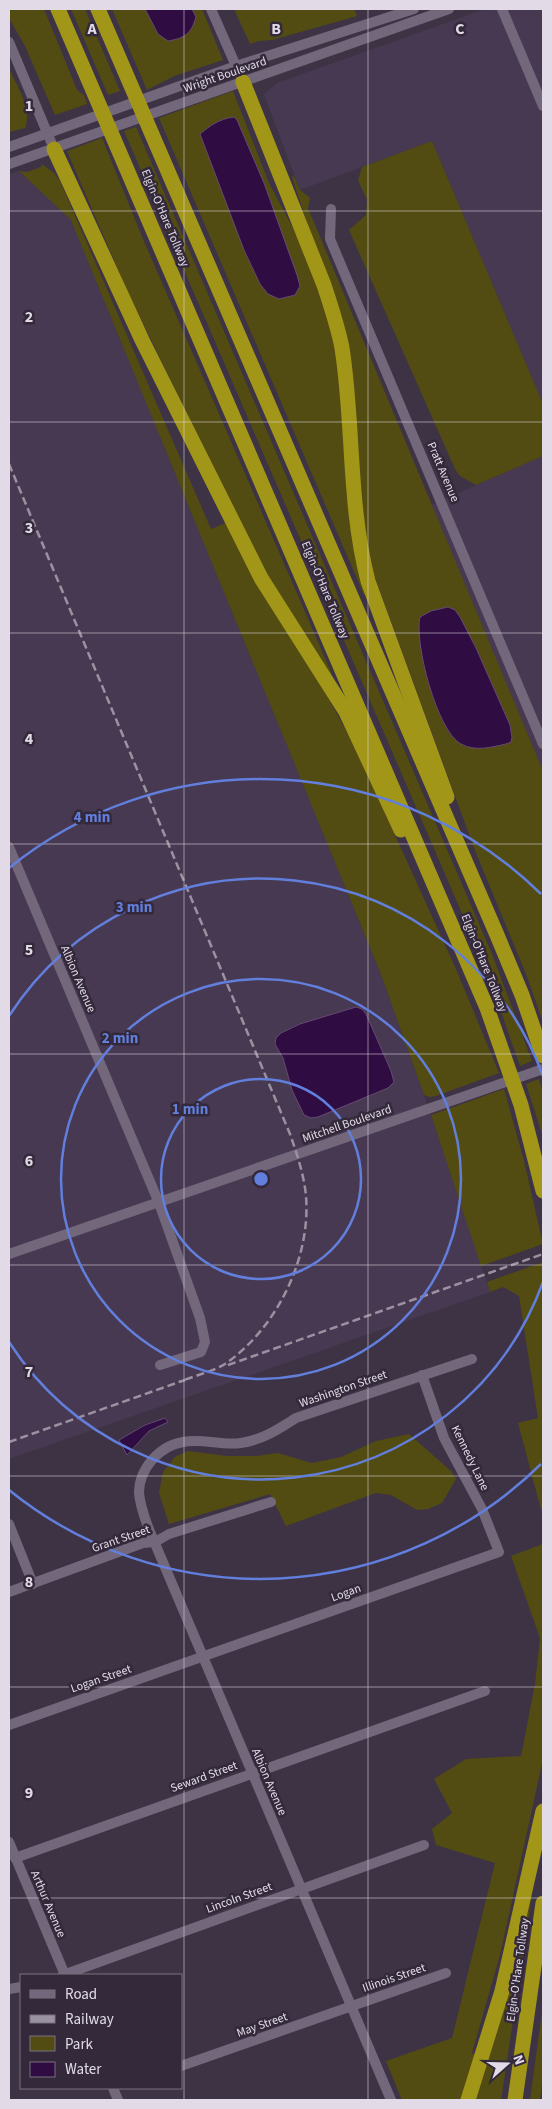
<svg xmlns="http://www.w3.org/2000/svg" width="552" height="2109" font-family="'Source Sans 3',sans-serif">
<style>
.built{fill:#473951}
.green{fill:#524c12;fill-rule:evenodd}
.water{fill:#2f0c41;stroke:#654a73}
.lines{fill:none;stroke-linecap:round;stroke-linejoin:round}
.minor{stroke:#73677c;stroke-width:10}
.highway{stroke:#a29619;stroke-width:15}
.rail{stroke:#9b92a1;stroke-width:2.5;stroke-dasharray:8 4;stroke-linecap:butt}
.grid{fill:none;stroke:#e2dbe7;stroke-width:1;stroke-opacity:0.55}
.ring{fill:none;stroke:#627fdd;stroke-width:2.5}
.labels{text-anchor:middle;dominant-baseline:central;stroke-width:5;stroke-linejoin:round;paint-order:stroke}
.street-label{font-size:12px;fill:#e2dbe7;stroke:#33293a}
.grid-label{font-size:16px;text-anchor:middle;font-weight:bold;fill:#e2dbe7;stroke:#33293a;stroke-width:5;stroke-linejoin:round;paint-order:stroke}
.centre{fill:#627fdd;stroke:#33293a;stroke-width:2.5}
.ring-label{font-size:15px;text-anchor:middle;font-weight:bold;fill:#627fdd;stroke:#33293a;stroke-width:5;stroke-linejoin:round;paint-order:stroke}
</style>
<rect width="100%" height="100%" fill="#3d3345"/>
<!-- built -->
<g class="built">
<polygon points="485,9 543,9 543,404 432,141 300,190 264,94 277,83"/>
<polygon points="19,171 71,219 380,972 431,1115 490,1292 9,1459 9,174"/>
<polygon points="543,456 543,771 431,505"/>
</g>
<!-- green -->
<g class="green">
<polygon points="9,9 44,9 77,90 84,95 87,104 55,115 25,46 9,18"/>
<polygon points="71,9 85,9 120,91 108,95"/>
<polygon points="112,9 145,9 158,34 196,17 192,9 202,9 223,60 174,76 147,90"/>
<polygon points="234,9 354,9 357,16 272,40 259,41 250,44"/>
<path d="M9 68C16 85 33 109 25 128L9 132Z"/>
<path d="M233 91 269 183 296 234 320 291 335 345 367 594 364 595 159 118ZM237 120 264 183 300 286 260 284 244 250 227 202Z"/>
<polygon points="136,127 492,954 532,1061 520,1066 486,969 124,131"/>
<polygon points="102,138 143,239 332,674 330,675 264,570 129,295 67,151"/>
<polygon points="432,141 543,404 543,456 476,485 460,476 455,469 349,230 366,215 367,200 358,180 362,167"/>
<polygon points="42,164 54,173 60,181 211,529 226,523 260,589 320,683 353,743 456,969 499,1073 436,1096 429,1097 424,1095 380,972 71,220 19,171 27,172 41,167"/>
<path d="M294 176 300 190 310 198 308 208 543 771V1022L526 974 476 853 371 567 364 535 353 389 308 225 292 177ZM448 607 455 610 476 648 510 725 506 744 477 748 467 747 451 736 445 725 427 678Z"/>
<polygon points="539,1079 543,1094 543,1137 526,1084"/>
<polygon points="504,1089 524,1161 543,1244 481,1266 431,1115"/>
<polygon points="543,1262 543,1517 518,1423 538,1418 519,1296 503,1287 490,1292 487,1282"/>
<polygon points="409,1434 451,1471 456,1479 442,1503 428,1509 417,1510 391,1495 376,1493 286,1526 270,1494 169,1524 159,1493 163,1472 175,1457 188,1451 227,1456 256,1456 278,1453 312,1463 341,1457 376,1441"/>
<polygon points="543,1544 543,1759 500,1955 472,2053 476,2055 462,2100 402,2100 386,2061 452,2038 495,1863 436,1845 432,1829 452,1813 434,1779 466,1759 521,1756 535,1684 540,1638 511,1556"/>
<polygon points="533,1888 501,2100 474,2100"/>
<polygon points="543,2004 543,2074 540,2100 530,2100"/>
</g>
<!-- water -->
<g class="water">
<path d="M145 9H192L196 17C191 34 185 38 168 41L158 34Z"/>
<path d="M234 117 237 120 264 183 297 275 300 286 295 295 279 299 268 294 260 284 244 250 200 134C211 125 219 119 234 117Z"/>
<path d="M448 607 455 610 460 617 476 648 510 725 512 737 511 742 506 744C492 747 475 752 461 744 437 731 414 643 420 617L431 611Z"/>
<polygon points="356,1007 362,1009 366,1014 391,1071 394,1082 388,1088 318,1117 311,1118 304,1115 292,1090 283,1058 275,1044 276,1038 281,1033 300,1024"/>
<polygon points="165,1418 168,1422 149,1431 127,1455 119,1440 145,1425"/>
</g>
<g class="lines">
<!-- minor -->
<g class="minor">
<polyline points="211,9 243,82"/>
<polyline points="502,9 543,106"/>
<polyline points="9,42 54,149"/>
<polyline points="9,147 236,66 414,9"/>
<polyline points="9,164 449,9"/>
<polyline points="331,209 330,239 543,744"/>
<polyline points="9,847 159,1203 200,1318 205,1342 201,1352 160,1365"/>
<polyline points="9,1254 543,1069"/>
<polyline points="9,1524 33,1584"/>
<polyline points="9,1592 143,1543 155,1542 169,1534 271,1502"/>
<polyline points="9,1725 499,1552 482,1509 444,1438 422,1375"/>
<polyline points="9,1842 65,1975"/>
<polyline points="15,1858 485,1691"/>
<polyline points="63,1975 424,1845"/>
<polyline points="9,1989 21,1987"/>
<polyline points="181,2066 446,1973"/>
<polyline points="113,2088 118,2100"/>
<path d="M391 2100 148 1527C144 1516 140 1505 139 1493 139 1469 159 1446 183 1442 202 1438 222 1446 241 1443 262 1440 279 1429 296 1418L472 1359"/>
</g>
<!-- highway -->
<g class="highway">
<polyline points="58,9 487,1008 521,1105 543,1191"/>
<polyline points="98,9 497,935 522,995 543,1056"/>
<path d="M243 82 324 285C331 306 338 327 342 348 354 425 348 504 368 581L447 797"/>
<polyline points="54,149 142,340 261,578 346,712 401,830"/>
<polyline points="468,2100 502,1991 543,1811"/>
<polyline points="515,2100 543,1903"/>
</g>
<!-- rail -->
<g class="rail">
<path d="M9 464 290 1134C297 1154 304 1175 306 1196 311 1259 276 1329 225 1364 212 1372 193 1376 179 1382"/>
<polyline points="228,1365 543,1254"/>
<polyline points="9,1442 185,1380"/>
</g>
</g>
<!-- grid -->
<path class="grid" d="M184 9V2100M368 9V2100M9 211H543M9 422H543M9 633H543M9 844H543M9 1054H543M9 1265H543M9 1476H543M9 1687H543M9 1898H543"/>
<!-- distance rings -->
<g class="ring">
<circle cx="261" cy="1179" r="100"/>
<circle cx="261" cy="1179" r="200"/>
<path d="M543 1282A300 300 0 0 1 9 1342M9 1016A300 300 0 0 1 543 1076"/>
<path d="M541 1464A400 400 0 0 1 9 1490M9 868A400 400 0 0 1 541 894"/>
</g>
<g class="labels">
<!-- street labels -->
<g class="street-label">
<text transform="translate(225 75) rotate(-19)">Wright Boulevard</text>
<text transform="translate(165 218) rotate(67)">Elgin-O'Hare Tollway</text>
<text transform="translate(443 472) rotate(67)">Pratt Avenue</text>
<text transform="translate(325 590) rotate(67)">Elgin-O'Hare Tollway</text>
<text transform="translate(484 963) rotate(68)">Elgin-O'Hare Tollway</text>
<text transform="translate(78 979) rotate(67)">Albion Avenue</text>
<text transform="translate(347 1124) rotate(-19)">Mitchell Boulevard</text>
<text transform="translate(343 1389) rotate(-19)">Washington Street</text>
<text transform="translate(470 1458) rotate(64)">Kennedy Lane</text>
<text transform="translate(121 1539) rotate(-19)">Grant Street</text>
<text transform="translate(346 1593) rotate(-20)">Logan</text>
<text transform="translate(101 1679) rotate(-19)">Logan Street</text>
<text transform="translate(204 1777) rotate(-20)">Seward Street</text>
<text transform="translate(269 1782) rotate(67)">Albion Avenue</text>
<text transform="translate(239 1898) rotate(-20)">Lincoln Street</text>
<text transform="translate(48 1904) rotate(67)">Arthur Avenue</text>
<text transform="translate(518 1970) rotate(-82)">Elgin-O'Hare Tollway</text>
<text transform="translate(394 1978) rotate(-19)">Illinois Street</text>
<text transform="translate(262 2025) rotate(-19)">May Street</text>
</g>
</g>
<g class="grid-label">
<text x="92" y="34">A</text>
<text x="276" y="34">B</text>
<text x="460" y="34">C</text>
<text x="29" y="111">1</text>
<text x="29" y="322">2</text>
<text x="29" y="533">3</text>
<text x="29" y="744">4</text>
<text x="29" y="955">5</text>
<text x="29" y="1166">6</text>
<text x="29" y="1377">7</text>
<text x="29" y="1587">8</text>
<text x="29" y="1798">9</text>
</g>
<circle cx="261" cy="1179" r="8" class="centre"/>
<g class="ring-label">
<text x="92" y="822">4 min</text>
<text x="134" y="912">3 min</text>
<text x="120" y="1043">2 min</text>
<text x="190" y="1114">1 min</text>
</g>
<!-- border -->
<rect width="552" height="2109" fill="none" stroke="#e2dbe7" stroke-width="20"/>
<!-- legend -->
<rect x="20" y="1974" width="162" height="115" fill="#33293a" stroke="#79707f"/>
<rect x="30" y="1990" width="25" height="8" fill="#73677c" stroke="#79707f"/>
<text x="65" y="1999" font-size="15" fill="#e2dbe7">Road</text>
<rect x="30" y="2015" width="25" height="8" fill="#9b92a1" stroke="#79707f"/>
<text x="65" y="2024" font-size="15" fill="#e2dbe7">Railway</text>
<rect x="30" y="2036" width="25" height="15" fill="#524c12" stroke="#79707f"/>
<text x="65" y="2049" font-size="15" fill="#e2dbe7">Park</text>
<rect x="30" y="2062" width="25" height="15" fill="#2f0c41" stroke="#79707f"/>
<text x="65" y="2074" font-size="15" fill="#e2dbe7">Water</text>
<!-- north arrow -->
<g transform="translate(507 2064) rotate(70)" stroke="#33293a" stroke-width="4" paint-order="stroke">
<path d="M0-4L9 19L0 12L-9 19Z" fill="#e2dbe7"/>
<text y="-8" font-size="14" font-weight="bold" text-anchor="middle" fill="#e2dbe7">N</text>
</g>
</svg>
